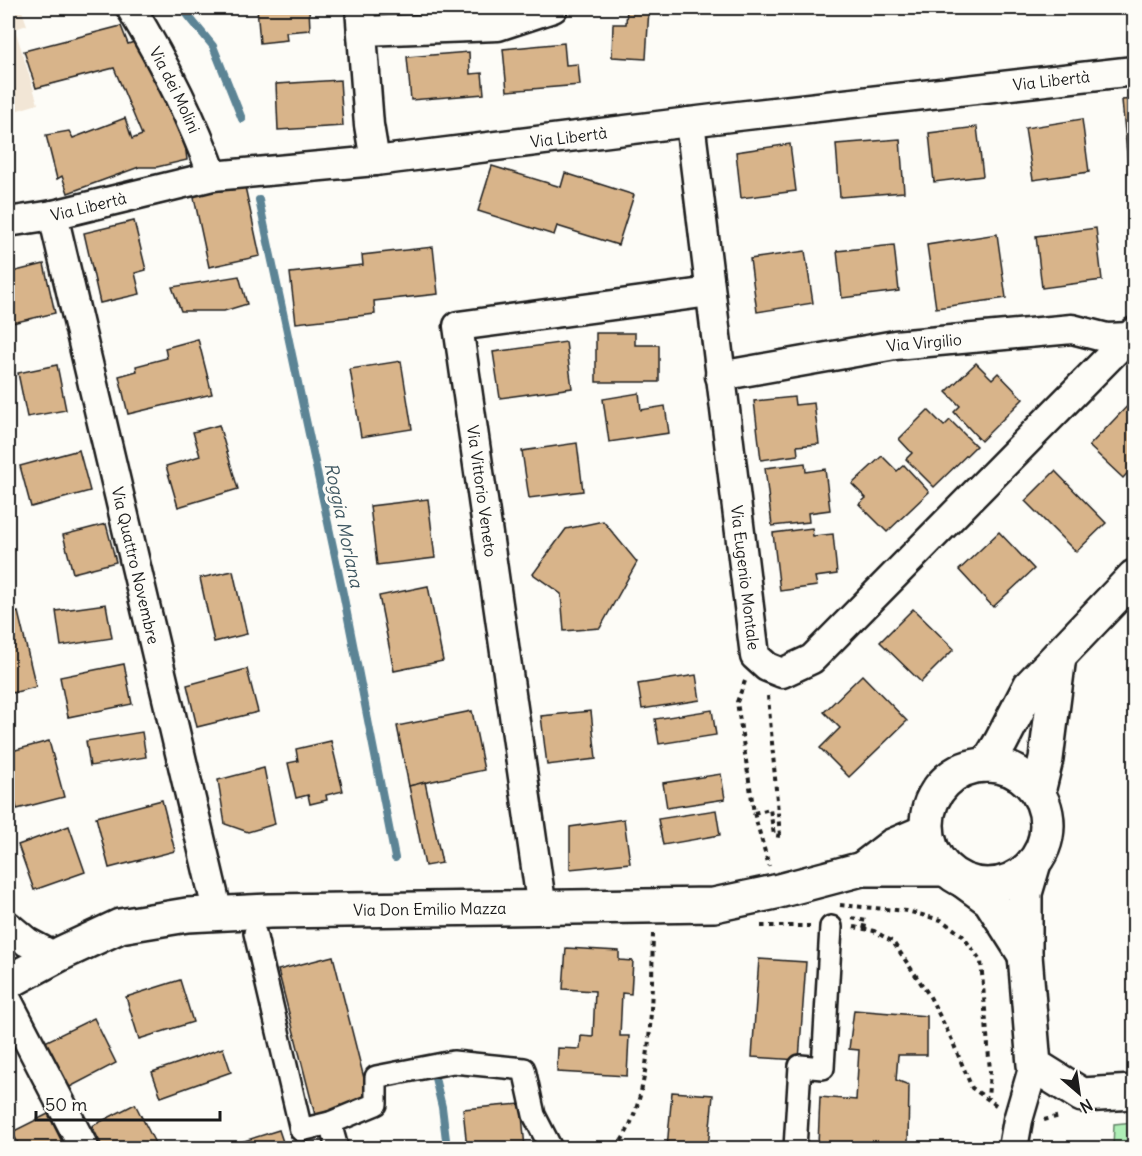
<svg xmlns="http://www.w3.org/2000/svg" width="1142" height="1156" font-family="Delius,sans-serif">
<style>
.built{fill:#f2e6d6}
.green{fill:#aeeeb6;stroke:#658569;stroke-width:1.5}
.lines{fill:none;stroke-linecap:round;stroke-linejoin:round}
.stream{stroke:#5b8495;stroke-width:8}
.building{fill:#d8b48a;stroke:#1c1c1c;stroke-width:1.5}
.pedestrian-casing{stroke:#1c1c1c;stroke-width:26}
.minor-casing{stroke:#1c1c1c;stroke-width:33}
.tertiary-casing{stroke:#1c1c1c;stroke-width:38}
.path{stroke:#1c1c1c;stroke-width:4;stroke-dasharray:4.5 4.5;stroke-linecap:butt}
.pedestrian{stroke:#fdfcf7;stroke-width:21}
.minor{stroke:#fdfcf7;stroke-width:28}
.tertiary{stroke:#fdfcf7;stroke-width:33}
.labels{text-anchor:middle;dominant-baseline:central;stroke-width:6;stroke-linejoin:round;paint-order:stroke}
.street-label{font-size:16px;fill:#1c1c1c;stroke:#fdfcf7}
.water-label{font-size:18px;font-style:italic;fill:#415963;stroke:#fdfcf7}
</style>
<rect width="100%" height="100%" fill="#fdfcf7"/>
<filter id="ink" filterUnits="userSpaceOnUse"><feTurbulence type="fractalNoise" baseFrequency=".0167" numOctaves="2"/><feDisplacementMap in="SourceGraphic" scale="12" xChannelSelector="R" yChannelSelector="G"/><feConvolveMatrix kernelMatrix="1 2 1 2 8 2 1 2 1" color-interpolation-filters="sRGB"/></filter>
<g filter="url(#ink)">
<!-- built -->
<polygon class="built" points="8,8 21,8 27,25 15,29 38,104 8,113"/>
<!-- green -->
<polygon class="green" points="1134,1122 1134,1148 1113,1148 1114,1124"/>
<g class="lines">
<!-- stream -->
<g class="stream">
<polyline points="182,8 213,46 242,119"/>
<polyline points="259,200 344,598 395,858"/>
<polyline points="435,1078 442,1107 447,1148"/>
</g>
</g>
<!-- building -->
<g class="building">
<polygon points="257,8 309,8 310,30 286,32 287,40 260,43"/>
<polygon points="627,8 649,8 646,59 612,57 613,24 626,24"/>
<polygon points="793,8 834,8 800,13"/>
<polygon points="121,26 128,44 143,39 183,127 187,160 157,167 139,167 68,193 62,176 57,179 46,135 69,131 73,138 125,118 132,139 142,135 114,68 36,88 24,51"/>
<polygon points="564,43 566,65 578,64 580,85 507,91 503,49"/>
<polygon points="469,52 470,74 482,73 484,94 411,100 407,57"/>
<polygon points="340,80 343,126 278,130 276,84"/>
<polygon points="1134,99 1134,164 1128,165 1122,100"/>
<polygon points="1082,119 1089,172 1033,180 1025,128"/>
<polygon points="977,127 983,176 934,182 929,133"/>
<polygon points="900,139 904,192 840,197 836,144"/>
<polygon points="790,144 796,191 741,198 736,152"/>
<polygon points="492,166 561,187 565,173 634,195 618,245 557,226 554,235 478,211"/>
<polygon points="244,182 260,256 209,267 193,193"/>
<polygon points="134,221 146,270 135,273 140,294 100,303 84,233"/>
<polygon points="1096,228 1102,280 1042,288 1036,236"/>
<polygon points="997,234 1006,298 936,308 927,245"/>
<polygon points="894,245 899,291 842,298 837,251"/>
<polygon points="433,247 438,294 374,301 375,314 296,323 290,273 363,265 362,255"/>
<polygon points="805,251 813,303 757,312 750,259"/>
<polygon points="44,264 55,313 8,324 8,273"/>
<polygon points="239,276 247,304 224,311 181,311 172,287"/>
<polygon points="596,333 635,333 635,345 659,345 659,382 596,382"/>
<polygon points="198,339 212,394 128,414 119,376 137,371 136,366 167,358 165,348"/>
<polygon points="566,342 572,388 500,398 493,352"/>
<polygon points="401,361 412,429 361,437 350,369"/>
<polygon points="976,363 992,379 998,373 1023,399 981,441 954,412 960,406 946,392"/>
<polygon points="57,365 66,410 27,417 18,373"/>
<polygon points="639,393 641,410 665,406 669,433 609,442 603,399"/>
<polygon points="794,397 795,405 814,403 819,444 797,446 798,455 761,460 754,401"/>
<polygon points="1134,399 1134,466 1123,478 1089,446"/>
<polygon points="928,410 944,426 950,420 976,446 934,487 906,459 912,453 899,439"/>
<polygon points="219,425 238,489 178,507 166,466 200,456 193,432"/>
<polygon points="577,443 583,491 529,498 522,451"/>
<polygon points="79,450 90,491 31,507 20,466"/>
<polygon points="882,456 897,471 904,465 929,492 887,532 859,504 866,498 852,484"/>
<polygon points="805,463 806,472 825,469 830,510 808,513 809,522 772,526 765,468"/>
<polygon points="1055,471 1106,523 1076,552 1025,501"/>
<polygon points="428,499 435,558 377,565 370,506"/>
<polygon points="603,521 637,562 600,628 564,631 561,594 533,574 566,529"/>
<polygon points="106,524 116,562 73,573 63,535"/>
<polygon points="812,528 813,536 833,534 837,574 815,577 817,586 780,591 773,533"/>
<polygon points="999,532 1034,569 993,607 959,570"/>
<polygon points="233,571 247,634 214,642 200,578"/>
<polygon points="428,586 443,661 394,671 379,596"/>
<polygon points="106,604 112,638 61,646 56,611"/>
<polygon points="913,609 954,649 921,682 880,642"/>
<polygon points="18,612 36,687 8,694 8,615"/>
<polygon points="124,664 132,704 68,717 60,677"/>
<polygon points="247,669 258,712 197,727 187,685"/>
<polygon points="696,675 700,700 642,709 638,684"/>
<polygon points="862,675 907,721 849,777 820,748 840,728 824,712"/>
<polygon points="712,710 716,735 659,744 655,719"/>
<polygon points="472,711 484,770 409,786 397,726"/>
<polygon points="591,711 596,759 547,765 541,716"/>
<polygon points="142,732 146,757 90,766 86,741"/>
<polygon points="49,741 64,797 17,809 8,773 8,752"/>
<polygon points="331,741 343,791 326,795 327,800 310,804 308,795 296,798 288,763 298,761 296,749"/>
<polygon points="264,768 275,824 248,832 225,824 218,780"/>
<polygon points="721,774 725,799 667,808 663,783"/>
<polygon points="425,782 442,863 425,866 409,786"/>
<polygon points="162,800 175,851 109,868 96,817"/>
<polygon points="716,810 720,835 663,845 658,819"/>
<polygon points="624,819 630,863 570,869 570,827"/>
<polygon points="69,826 85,872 34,890 18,845"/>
<polygon points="566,948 619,951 619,960 633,961 631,994 622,993 620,1036 629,1036 627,1076 557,1072 558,1048 580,1049 581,1036 593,1037 595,991 563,989"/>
<polygon points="333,956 370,1102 315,1115 278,970"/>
<polygon points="759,959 806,962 799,1060 752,1057"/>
<polygon points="180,980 193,1022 139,1039 126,997"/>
<polygon points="854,1010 927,1016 927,1055 898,1055 896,1080 909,1085 908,1144 818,1145 820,1097 856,1100 859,1050 849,1049"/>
<polygon points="94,1018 116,1063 68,1088 45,1042"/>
<polygon points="223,1048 231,1072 161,1097 152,1072"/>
<polygon points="672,1092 713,1095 708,1148 667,1148"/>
<polygon points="135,1104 157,1147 103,1148 92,1126"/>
<polygon points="521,1104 525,1148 467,1148 463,1109"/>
<polygon points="48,1114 65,1148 21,1148 12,1132"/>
<polygon points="279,1130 285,1148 225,1148 225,1147"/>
</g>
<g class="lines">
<!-- pedestrian casing -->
<g class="pedestrian-casing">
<g id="pedestrian">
<polyline points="255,933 301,1130 330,1123 376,1104 376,1077 453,1062 524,1069 534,1115 551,1148"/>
<polyline points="330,1123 337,1148"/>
<polyline points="795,1148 800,1066 823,1068 831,927"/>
</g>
</g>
<!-- minor casing -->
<g class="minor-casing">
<g id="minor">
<path id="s1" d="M131 8C163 61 192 118 213 176"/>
<polyline points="360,8 369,125 375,161"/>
<polyline points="362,31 498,26 553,8"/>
<path id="s2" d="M690 122 755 656 767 667 782 673 812 659 1134 332"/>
<path id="s3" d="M53 215 218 914"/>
<path id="s4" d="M8 222 53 215 213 176 375 161 738 116 1134 71"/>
<path id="s5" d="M720 376 895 345 1072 329 1107 338 1130 337"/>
<polyline points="542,909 458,326 710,292"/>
<polyline points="8,926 27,942 55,957"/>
<polyline points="8,1002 84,1148"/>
<polyline points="1013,1148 1018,1120 1034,1065"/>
</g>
</g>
<!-- tertiary casing -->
<g class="tertiary-casing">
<g id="tertiary">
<circle cx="987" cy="825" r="60"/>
<polyline points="987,765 1001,742 1030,686 1134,577"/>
<polyline points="1038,792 1046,759 1059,656"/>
<polyline points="1033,866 1025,893 1025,955 1034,1065 1082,1095 1134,1092"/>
<polyline points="862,869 892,846 927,831"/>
<polyline points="964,881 990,900 1025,955"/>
<path id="s6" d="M8 982 62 953 120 926 187 915 270 911 714 905 775 892 862 869H945"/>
</g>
</g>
<!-- path -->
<g class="path">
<polyline points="745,681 737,702 754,813 769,866"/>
<polyline points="768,696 780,836"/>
<polyline points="754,813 770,809 774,835 780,836"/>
<polyline points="840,905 907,911 941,920 962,935 981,961 990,1071 988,1099"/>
<polyline points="852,918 866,921 864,929"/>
<polyline points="761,926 810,926"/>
<polyline points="854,927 874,931 893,942 929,995 951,1038 972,1088 996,1105"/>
<polyline points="1044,1120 1060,1116"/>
<path d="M616 1148C655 1100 651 995 653 934"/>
</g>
<!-- pedestrian -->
<use href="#pedestrian" class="pedestrian"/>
<!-- minor -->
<use href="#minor" class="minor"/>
<!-- tertiary -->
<use href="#tertiary" class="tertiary"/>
</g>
</g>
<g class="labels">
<!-- street labels -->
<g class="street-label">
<text stroke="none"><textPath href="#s4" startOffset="1054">Via Libertà</textPath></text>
<text stroke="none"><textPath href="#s1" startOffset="93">Via dei Molini</textPath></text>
<text stroke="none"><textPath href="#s4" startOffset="568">Via Libertà</textPath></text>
<text stroke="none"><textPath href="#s4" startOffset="82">Via Libertà</textPath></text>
<text stroke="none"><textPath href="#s5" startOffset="207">Via Virgilio</textPath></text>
<text transform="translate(482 491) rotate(82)">Via Vittorio Veneto</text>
<text stroke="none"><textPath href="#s3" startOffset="360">Via Quattro Novembre</textPath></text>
<text stroke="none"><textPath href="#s2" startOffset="459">Via Eugenio Montale</textPath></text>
<text stroke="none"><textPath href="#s6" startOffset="436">Via Don Emilio Mazza</textPath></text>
</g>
<!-- water labels -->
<g class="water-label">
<text transform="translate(344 525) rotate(78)">Roggia Morlana</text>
</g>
</g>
<!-- margin -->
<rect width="1142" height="1156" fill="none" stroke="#fdfcf7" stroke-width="30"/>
<rect x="15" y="15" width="1112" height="1126" fill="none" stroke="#1c1c1c" stroke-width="2" filter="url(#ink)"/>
<!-- north arrow -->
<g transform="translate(1079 1093) rotate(151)" stroke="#fdfcf7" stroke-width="4.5" paint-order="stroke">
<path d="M0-4.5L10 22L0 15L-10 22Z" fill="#1c1c1c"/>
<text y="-9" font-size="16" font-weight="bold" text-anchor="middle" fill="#1c1c1c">N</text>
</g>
<!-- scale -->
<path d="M36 1111v9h184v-9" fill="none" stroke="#1c1c1c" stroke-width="3"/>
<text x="45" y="1111" font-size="18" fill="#1c1c1c" stroke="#fdfcf7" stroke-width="4.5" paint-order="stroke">50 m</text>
</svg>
